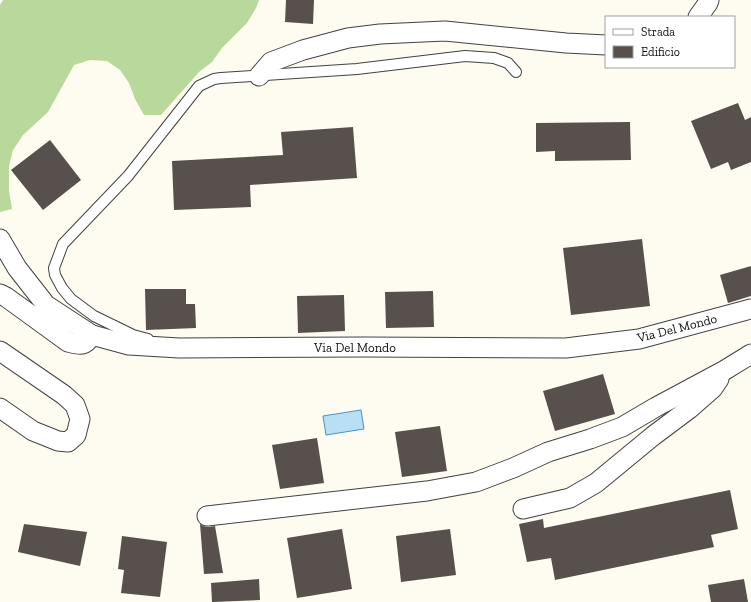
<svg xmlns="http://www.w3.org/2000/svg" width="751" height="602" font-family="'Zilla Slab',serif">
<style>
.forest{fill:#b9d89b}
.water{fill:#b8dff4;stroke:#4197c9}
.building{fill:#57504c}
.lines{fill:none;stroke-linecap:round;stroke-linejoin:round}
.lane-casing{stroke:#424242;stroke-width:12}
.street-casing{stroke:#424242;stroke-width:21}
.lane{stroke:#fff;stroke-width:10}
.street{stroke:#fff;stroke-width:19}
.labels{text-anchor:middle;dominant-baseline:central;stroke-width:4;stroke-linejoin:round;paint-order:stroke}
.street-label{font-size:13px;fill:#0f0f0f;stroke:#fff}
</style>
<rect width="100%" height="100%" fill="#fefbf1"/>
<!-- forest -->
<polygon class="forest" points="3,0 259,0 256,8 247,23 222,48 212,62 199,72 161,115 144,115 135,99 129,83 120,70 107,61 90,60 74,65 48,112 23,135 13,150 9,166 9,191 12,209 0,212 0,5"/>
<!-- water -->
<polygon class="water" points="361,410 364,429 326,435 323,416"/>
<!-- building -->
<g class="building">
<polygon points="286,0 314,0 313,24 285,22"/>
<polygon points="738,103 745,120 751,117 751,162 731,170 728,162 711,169 691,121"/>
<polygon points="630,122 631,160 555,161 555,151 536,152 536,123"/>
<polygon points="353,127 357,178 250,185 251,207 174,210 172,161 283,155 281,132"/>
<polygon points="50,140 81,180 43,210 11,170"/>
<polygon points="642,239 650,306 571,315 563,248"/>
<polygon points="751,266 751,296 728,303 720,275"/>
<polygon points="145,289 186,289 186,304 195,304 196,328 146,330"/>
<polygon points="433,291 434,327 386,328 385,292"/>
<polygon points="344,295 345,331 298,333 297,296"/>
<polygon points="603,374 615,414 555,431 543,391"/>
<polygon points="440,426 447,471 402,477 395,432"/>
<polygon points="317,438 324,483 280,489 272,445"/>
<polygon points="730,490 738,529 711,535 714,547 555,580 551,558 527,562 519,524 543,519 544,528"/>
<polygon points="24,524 87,532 80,566 18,552"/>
<polygon points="200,524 203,526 208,527 215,526 223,573 204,574"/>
<polygon points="342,529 352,589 297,598 287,538"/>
<polygon points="450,529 456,575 401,582 396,536"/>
<polygon points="122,536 167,542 160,597 121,593 124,570 118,569"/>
<polygon points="259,579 260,600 212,602 211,583"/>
<polygon points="744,579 748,602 711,602 708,585"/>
</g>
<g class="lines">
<!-- lane casing -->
<g class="lane-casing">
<polyline id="lane" points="148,339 133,335 94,316 71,299 62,288 55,275 54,268 63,244 128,176 199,86 214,79 221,78 357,69 465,56 494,58 508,63 516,72"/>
</g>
<!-- street casing -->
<g class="street-casing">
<g id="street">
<polyline points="698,17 708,3 709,0"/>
<polyline points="259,76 271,62 303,50 348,38 380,34 445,31 566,43 606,45"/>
<polyline points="0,239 17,268 46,305 92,335 129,345 179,348 363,347 566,348 639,339 751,309"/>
<path d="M0 294 6 297 68 342C80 345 85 347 92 335"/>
<polyline points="0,351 64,395 75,405 80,419 76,435 68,442 58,441 33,431 0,408"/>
<polyline points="523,509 570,498 596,483 653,436 689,409 713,388 719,379"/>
<polyline points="207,516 427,491 476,482 513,468 548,452 590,439 622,427 656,407 725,370 751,354"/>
</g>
</g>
<!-- lane -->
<use href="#lane" class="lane"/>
<!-- street -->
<use href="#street" class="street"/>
</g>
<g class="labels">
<!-- street labels -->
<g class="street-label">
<text transform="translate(677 328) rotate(-14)">Via Del Mondo</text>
<text x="355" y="347">Via Del Mondo</text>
</g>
</g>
<!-- legend -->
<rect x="605" y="16" width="130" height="52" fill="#ffffff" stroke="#9f9f9f"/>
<rect x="613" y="29" width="20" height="6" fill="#ffffff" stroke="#9f9f9f"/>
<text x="641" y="36" font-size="12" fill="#0f0f0f">Strada</text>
<rect x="613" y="46" width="20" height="12" fill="#57504c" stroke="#9f9f9f"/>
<text x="641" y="56" font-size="12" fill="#0f0f0f">Edificio</text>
</svg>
